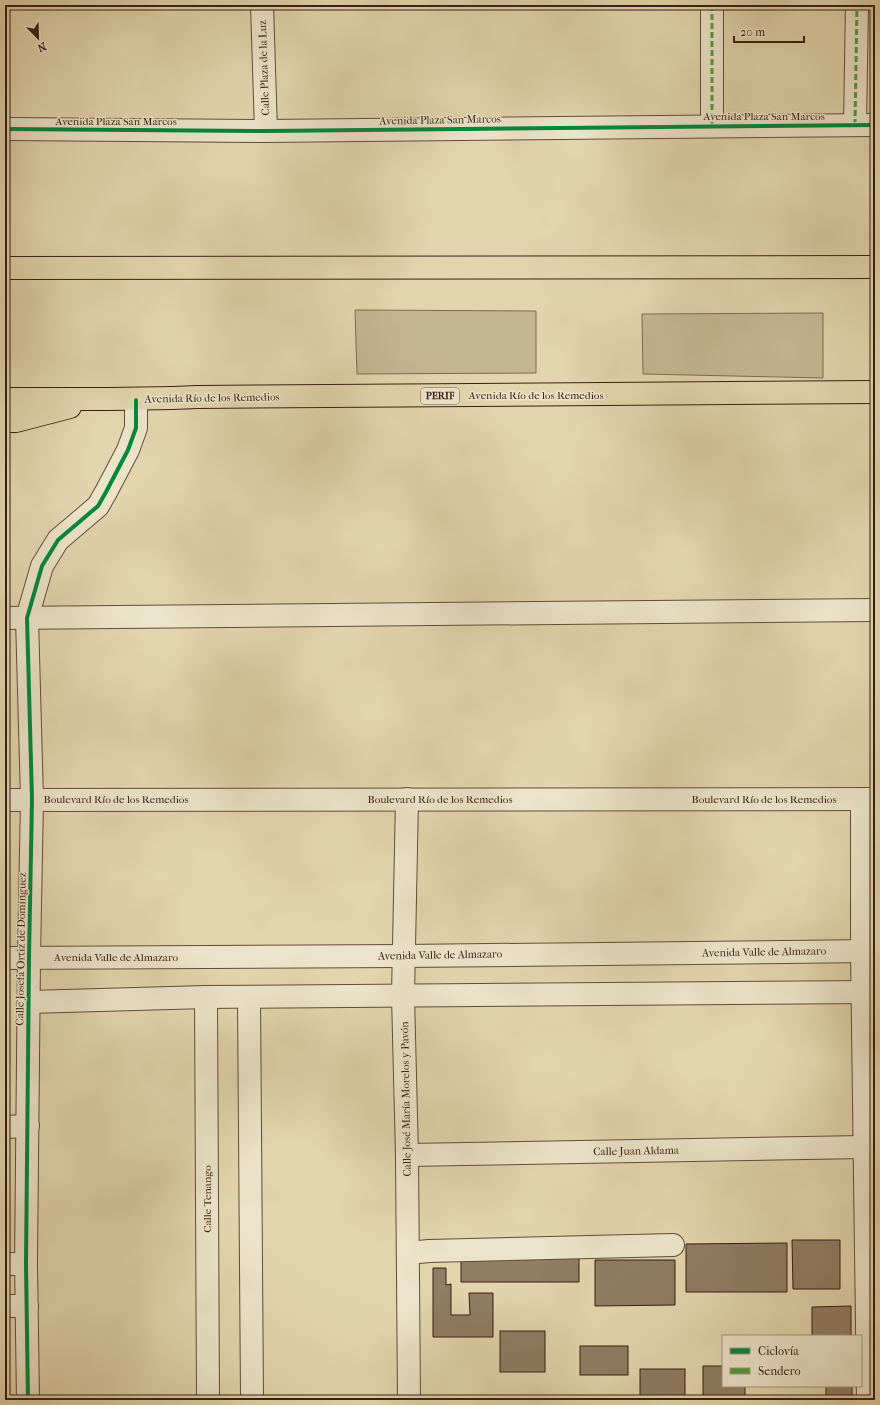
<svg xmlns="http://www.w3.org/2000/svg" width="880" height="1405" font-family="'IM FELL French Canon',serif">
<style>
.green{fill:#c5b693;stroke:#7e6a54}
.building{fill:#907d64;stroke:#381e14}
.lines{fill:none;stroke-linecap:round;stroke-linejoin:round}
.minor-casing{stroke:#624c3a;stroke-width:24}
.highway-casing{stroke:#381e14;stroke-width:24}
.minor{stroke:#ece4ca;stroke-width:22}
.highway{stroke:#e2d5ad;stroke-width:22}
.quiet{stroke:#529a3d;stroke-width:3;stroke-dasharray:6 3;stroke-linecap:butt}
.cycleway-casing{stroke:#ece4ca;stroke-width:6}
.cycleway{stroke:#00873e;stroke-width:4}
.labels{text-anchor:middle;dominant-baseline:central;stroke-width:3;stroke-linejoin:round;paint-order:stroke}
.shield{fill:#ece4ca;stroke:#6e594b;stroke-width:1}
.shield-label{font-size:10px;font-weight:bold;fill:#381e14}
.street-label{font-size:11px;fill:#381e14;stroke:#ece4ca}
</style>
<rect width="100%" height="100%" fill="#e2d5ad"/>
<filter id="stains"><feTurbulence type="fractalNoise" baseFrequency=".005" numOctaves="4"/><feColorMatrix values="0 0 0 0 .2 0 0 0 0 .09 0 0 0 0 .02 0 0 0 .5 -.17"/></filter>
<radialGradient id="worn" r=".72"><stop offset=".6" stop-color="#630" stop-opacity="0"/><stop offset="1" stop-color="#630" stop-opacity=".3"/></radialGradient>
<!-- green -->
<g class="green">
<polygon points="355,310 536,311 536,373 357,374"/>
<polygon points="823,313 823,378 643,374 642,314"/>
</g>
<!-- building -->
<g class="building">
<polygon points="792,1240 840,1240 840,1289 793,1289"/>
<polygon points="787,1243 787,1292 686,1292 686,1244"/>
<polygon points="579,1254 579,1282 461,1282 461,1255"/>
<polygon points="595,1260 675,1260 675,1305 595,1306"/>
<polygon points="433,1268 446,1268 446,1285 451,1284 451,1315 470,1315 469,1293 493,1293 493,1337 433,1337"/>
<polygon points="851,1306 851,1336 812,1336 812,1307"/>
<rect x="500" y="1331" width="45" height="41"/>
<rect x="580" y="1346" width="48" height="29"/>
<polygon points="703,1366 723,1366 723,1386 745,1386 745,1400 703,1400"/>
<rect x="640" y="1369" width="45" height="31"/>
<rect x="826" y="1386" width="26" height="14"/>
</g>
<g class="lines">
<!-- minor casing -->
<g class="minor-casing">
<g id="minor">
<polyline points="262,5 266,131"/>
<polyline points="712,5 712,126"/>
<polyline points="855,125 857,5"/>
<polyline points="5,129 266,131 875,125"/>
<polyline points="5,618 875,610"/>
<polyline points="407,799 403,996 407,1155 409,1400"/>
<polyline points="862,799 862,951 868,1400"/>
<polyline points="5,800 875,799"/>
<polyline points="5,958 404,956 875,951"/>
<polyline points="206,997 208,1400"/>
<polyline points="249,997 252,1400"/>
<polyline points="29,1002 206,997 875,992"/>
<polyline points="5,1127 28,1126"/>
<polyline points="407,1155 864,1147"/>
<polyline points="408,1253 429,1251 673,1245"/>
<polyline points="5,1264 26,1264"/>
<polyline points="5,1306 27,1306"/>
<polyline points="28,1400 26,1264 29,957 32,799 27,618 42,566 58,540 98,506 106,492 128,450 136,428 136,400"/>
</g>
</g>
<!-- highway casing -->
<g class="highway-casing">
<g id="highway">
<polyline points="5,268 875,267"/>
<path d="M5 399C69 399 133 400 197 397L875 392"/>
<polyline points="5,421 16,421 70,407"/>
</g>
</g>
<!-- minor -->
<use href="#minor" class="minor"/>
<!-- highway -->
<use href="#highway" class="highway"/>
<!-- quiet -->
<g class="quiet">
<polyline points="712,5 712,126"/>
<polyline points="855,125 857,5"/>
</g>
<!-- cycleway casing -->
<g class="cycleway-casing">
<g id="cycleway">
<polyline points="5,129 266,131 875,125"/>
<polyline points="28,1400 26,1264 29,957 32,799 27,618 42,566 58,540 98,506 106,492 128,450 136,428 136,400"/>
</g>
</g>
<!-- cycleway -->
<use href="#cycleway" class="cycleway"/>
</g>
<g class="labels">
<!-- shield labels -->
<rect class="shield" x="421" y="388" width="38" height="16" rx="3"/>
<g class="shield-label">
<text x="440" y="396">PERIF</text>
</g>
<!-- street labels -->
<g class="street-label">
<text transform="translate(264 68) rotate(-92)">Calle Plaza de la Luz</text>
<text x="764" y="116">Avenida Plaza San Marcos</text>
<text transform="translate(440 120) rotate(-1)">Avenida Plaza San Marcos</text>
<text x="116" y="121">Avenida Plaza San Marcos</text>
<text x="536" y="395">Avenida Río de los Remedios</text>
<text transform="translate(212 398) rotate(-1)">Avenida Río de los Remedios</text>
<text x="116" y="799">Boulevard Río de los Remedios</text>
<text x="440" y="799">Boulevard Río de los Remedios</text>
<text x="764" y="799">Boulevard Río de los Remedios</text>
<text transform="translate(21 949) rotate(-89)">Calle Josefa Ortiz de Domínguez</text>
<text transform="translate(764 952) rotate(-1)">Avenida Valle de Almazaro</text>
<text transform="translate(440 955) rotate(-1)">Avenida Valle de Almazaro</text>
<text x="116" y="957">Avenida Valle de Almazaro</text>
<text transform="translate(406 1099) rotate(-91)">Calle José María Morelos y Pavón</text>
<text transform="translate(636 1151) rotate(-1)">Calle Juan Aldama</text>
<text transform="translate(207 1199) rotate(-90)">Calle Tenango</text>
</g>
</g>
<!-- margin -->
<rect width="880" height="1405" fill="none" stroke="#e2d5ad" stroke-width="20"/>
<rect x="6" y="6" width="868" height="1393" fill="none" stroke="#381e14" stroke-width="2"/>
<rect x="10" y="10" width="860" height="1385" fill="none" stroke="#381e14"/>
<!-- legend -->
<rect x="722" y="1335" width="140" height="52" fill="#ece4ca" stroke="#a49581"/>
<rect x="730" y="1348" width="20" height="6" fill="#00873e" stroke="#a49581"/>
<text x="758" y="1355" font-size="12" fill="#381e14">Ciclovía</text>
<rect x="730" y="1368" width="20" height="6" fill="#529a3d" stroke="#a49581"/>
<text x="758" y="1375" font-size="12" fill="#381e14">Sendero</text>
<!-- north arrow -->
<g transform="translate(38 38) rotate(157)" stroke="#ece4ca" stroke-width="3" paint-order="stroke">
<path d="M0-3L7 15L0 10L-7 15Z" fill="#381e14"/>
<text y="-6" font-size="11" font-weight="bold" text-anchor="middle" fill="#381e14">N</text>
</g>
<!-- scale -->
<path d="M734 36v6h70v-6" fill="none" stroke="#381e14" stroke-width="2"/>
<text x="740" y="36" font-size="12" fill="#381e14" stroke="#ece4ca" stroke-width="3" paint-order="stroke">20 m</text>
<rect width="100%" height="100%" filter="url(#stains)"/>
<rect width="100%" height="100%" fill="url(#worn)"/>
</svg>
